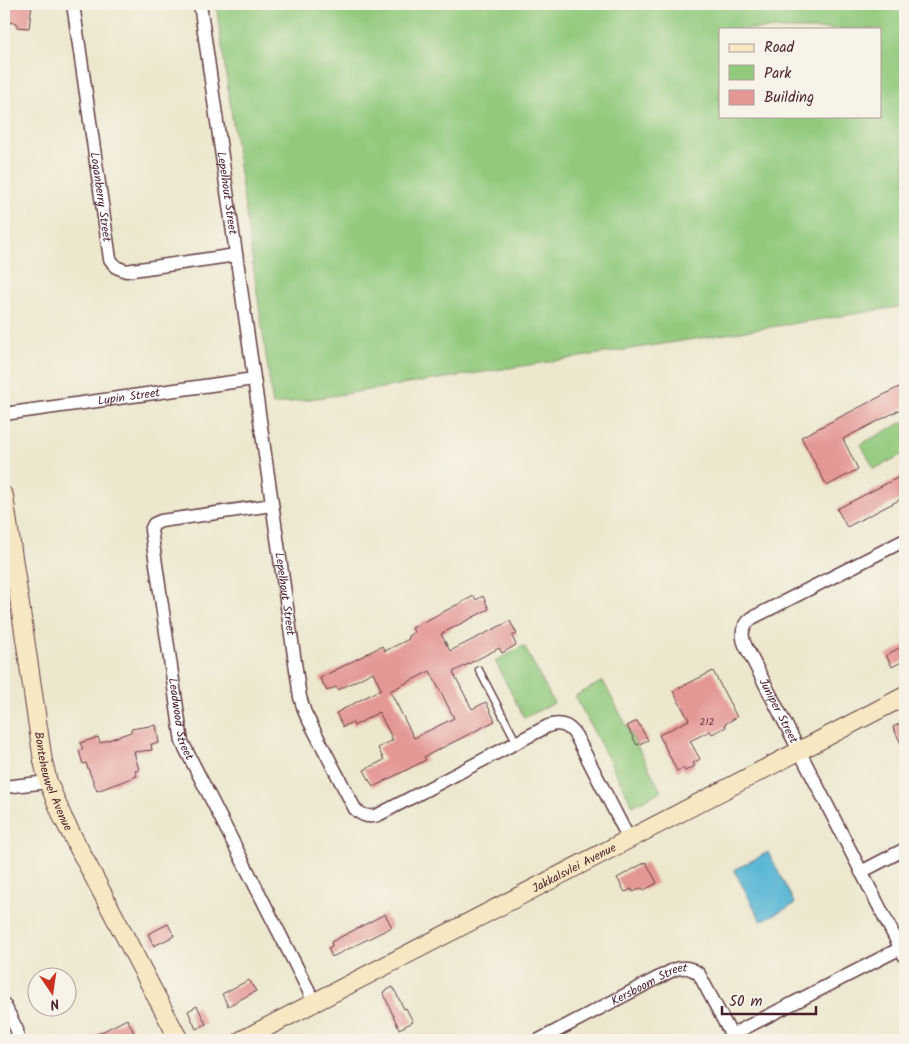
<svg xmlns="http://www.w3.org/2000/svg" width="909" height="1044" font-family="Kalam,sans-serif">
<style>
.green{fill:#92ca7d;stroke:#6e7454;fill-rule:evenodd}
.water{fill:#56b6d4;stroke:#506a80}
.building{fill:#e49896;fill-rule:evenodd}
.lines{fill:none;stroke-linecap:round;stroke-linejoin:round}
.lane-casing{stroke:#623d43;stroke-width:9}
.street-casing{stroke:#623d43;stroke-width:15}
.secondary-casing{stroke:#623d43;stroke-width:20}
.lane{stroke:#fff;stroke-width:6}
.street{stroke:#fff;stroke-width:12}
.secondary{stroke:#f7e8c3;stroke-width:18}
.labels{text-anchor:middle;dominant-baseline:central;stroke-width:5;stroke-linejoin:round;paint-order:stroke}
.number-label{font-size:10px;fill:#703d46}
.street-label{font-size:12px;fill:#4a1f2b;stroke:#f7f3e8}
</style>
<rect width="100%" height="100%" fill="#f7f3e8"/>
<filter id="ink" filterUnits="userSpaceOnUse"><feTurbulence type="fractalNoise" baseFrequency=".02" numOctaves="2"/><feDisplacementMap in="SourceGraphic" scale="10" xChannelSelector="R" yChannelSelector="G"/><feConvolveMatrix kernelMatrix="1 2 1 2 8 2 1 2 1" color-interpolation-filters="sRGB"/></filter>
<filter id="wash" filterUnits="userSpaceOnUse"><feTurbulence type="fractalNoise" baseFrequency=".0096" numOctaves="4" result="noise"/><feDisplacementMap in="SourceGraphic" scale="20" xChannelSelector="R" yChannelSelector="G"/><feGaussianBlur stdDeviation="1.12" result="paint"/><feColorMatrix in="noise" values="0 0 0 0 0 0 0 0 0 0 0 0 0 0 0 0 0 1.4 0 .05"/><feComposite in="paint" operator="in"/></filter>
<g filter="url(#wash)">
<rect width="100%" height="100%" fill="#ece7cd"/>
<!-- green -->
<g class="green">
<path d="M216 4H905V306L273 405ZM720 29H880V116H720Z"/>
<polygon points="905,421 905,453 874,469 861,444"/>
<polygon points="524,646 554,703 524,718 495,661"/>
<polygon points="603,681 661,791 633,806 575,696"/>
</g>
<!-- water -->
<polygon class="water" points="768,852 795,904 761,921 734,870"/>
<g id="blocks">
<!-- building -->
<g class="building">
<polygon points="4,4 32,4 29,28 17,27 17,23 4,22"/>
<polygon points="905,384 905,407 843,439 858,469 827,486 801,437"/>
<polygon points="905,474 905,497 847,527 837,509"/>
<path d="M474 596 476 600 483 596 489 609 441 634 450 651 510 621 517 634 512 636 516 645 502 653 499 648 453 672 472 709 486 702 495 721 424 757 426 760 373 787 364 770 384 760 378 748 393 740 379 712 354 726 352 722 343 727 336 713 381 689 373 672 338 690 336 687 327 691 320 678 382 646 385 651 409 639 408 636 414 632 412 628ZM430 671 454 718 414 738 390 691Z"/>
<polygon points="905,645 905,660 892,667 886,655"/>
<polygon points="713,671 737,717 725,724 726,727 712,734 710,731 690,741 700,759 693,763 695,766 685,771 683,768 677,771 659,735 689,720 673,691"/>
<polygon points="637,721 648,740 637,745 627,726"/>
<polygon points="905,721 905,752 893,727"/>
<polygon points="156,725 159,743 151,744 152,750 134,752 139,770 135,771 137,776 97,791 86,763 83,764 79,751 83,749 80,743 98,737 100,743 131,732 131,729"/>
<polygon points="646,862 657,883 644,890 642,888 633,892 632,889 625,892 617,878"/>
<polygon points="385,914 392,927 332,957 328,948 332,946 331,942"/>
<polygon points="168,924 174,936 154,946 148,934"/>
<polygon points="249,980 256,991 228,1006 222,994"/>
<polygon points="393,987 404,1009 406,1008 413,1022 399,1029 383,992"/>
<polygon points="197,1006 206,1024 196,1029 188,1011"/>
<polygon points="127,1019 138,1040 86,1040"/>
</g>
</g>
</g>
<g filter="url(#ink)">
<use href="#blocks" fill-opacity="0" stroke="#623d43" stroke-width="1"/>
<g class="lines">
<!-- lane casing -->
<g class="lane-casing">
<polyline id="lane" points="479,670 517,743"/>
</g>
<!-- street casing -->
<g class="street-casing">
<g id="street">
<path id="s1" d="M73 4 110 259 116 267 126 271 236 255"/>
<path id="s2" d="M200 4 300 697 305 713 355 809C362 816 369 818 378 815L548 726C560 722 569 725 576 736L629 839"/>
<path id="s3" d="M4 414 254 379"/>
<path id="s4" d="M272 505 161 521 154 524 151 530 182 742 315 1003"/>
<path id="s5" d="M905 540 752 618C742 626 740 635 746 647L905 957"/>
<polyline points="4,787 48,782"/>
<polyline points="861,872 905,849"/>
<polyline points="4,1004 17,1030 18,1040"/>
<polyline points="731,1035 901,948"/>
<path id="s6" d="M539 1040 673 970C683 966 691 967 699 974L734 1040"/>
</g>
</g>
<!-- secondary casing -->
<g class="secondary-casing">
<g id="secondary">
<path id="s7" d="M4 496 43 761 48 782 63 818 179 1040"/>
<path id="s8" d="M242 1040 905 696"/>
</g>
</g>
<!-- lane -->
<use href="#lane" class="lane"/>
<!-- street -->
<use href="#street" class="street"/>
<!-- secondary -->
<use href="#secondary" class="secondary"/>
</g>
</g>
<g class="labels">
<!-- number labels -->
<g class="number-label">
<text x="707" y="722">212</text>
</g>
<!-- street labels -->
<g class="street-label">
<text stroke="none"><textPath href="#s2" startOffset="191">Lepelhout Street</textPath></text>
<text stroke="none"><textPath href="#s1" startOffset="195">Loganberry Street</textPath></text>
<text stroke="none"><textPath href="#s3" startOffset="126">Lupin Street</textPath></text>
<text stroke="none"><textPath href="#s2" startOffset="596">Lepelhout Street</textPath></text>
<text stroke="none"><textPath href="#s5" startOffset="276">Juniper Street</textPath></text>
<text stroke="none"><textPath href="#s4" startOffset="318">Leadwood Street</textPath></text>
<text stroke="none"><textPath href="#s7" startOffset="290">Bonteheuwel Avenue</textPath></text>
<text stroke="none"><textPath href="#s8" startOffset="374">Jakkalsvlei Avenue</textPath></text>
<text stroke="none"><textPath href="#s6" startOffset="124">Kersboom Street</textPath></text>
</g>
</g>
<!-- margin -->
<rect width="909" height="1044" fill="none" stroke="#f7f3e8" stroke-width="20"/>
<!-- legend -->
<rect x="719" y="28" width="162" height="90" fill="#f7f3e8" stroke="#b29e9c"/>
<rect x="729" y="44" width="25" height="8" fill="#f7e8c3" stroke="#b29e9c"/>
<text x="764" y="52" font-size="15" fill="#4a1f2b">Road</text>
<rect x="729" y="65" width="25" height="15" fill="#92ca7d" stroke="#b29e9c"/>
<text x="764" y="78" font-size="15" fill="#4a1f2b">Park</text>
<rect x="729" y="90" width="25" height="15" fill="#e49896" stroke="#b29e9c"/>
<text x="764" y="102" font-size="15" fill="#4a1f2b">Building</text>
<!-- north arrow -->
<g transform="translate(52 992) rotate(167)"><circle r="24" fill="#f7f3e8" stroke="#b29e9c"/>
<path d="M0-4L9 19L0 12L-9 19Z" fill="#c8321e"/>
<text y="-8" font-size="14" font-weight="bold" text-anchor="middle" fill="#4a1f2b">N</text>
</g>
<!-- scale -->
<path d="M722 1006v8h94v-8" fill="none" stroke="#4a1f2b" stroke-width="2.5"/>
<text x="729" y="1006" font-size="15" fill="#4a1f2b" stroke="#f7f3e8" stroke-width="4" paint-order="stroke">50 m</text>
</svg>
